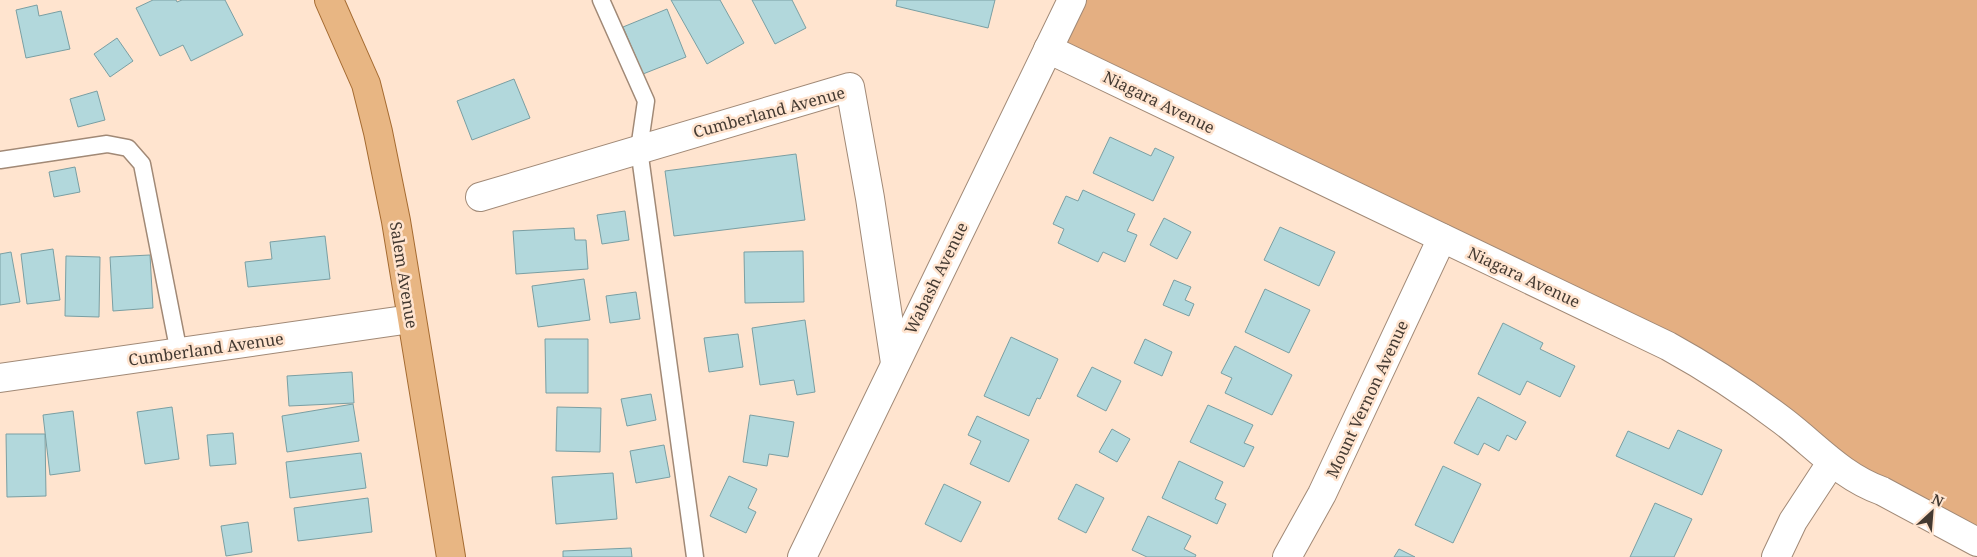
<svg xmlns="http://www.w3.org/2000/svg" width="1977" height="557" font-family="'Noto Serif',serif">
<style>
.green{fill:#e4af82}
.building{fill:#b2d8dc;stroke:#7a9fa3}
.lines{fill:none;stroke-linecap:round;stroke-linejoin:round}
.lane-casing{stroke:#a18976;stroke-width:19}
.street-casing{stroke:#a18976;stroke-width:30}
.primary-casing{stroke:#a56b31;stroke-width:30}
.lane{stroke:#fff;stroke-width:16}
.street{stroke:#fff;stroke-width:28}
.primary{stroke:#e8b683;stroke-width:28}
.labels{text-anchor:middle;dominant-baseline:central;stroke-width:5;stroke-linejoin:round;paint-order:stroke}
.street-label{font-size:16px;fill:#443a32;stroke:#ffe4cf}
</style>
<rect width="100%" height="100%" fill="#ffe4cf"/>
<!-- green -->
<polygon class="green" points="1072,0 1977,0 1977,542 1743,391 1048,49"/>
<!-- building -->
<g class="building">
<polygon points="153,0 176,0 177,2 182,0 225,0 243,35 191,61 183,45 160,56 136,8"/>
<polygon points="671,0 720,0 744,43 707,64"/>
<polygon points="752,0 792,0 806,28 775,44"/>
<polygon points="897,0 995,0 988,28 896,6"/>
<polygon points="37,5 39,16 61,11 70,49 26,58 16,10"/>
<polygon points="667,9 686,57 643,74 623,27"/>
<polygon points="117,38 133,61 110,77 94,54"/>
<polygon points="514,79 530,118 472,140 457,101"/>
<polygon points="97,91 105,120 78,127 70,99"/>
<polygon points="1110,137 1151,156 1155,148 1174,157 1153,201 1093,173"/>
<polygon points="796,154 805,220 674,236 665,171"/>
<polygon points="75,167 80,192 54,197 49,172"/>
<polygon points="1083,190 1135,214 1127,231 1137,235 1125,262 1103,252 1098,262 1058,243 1064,229 1053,224 1066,196 1078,201"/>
<polygon points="625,211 629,240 602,244 597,215"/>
<polygon points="1164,218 1191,232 1177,259 1150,245"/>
<polygon points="1280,227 1335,252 1319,286 1264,260"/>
<polygon points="574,228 575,240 586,240 588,269 516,274 513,231"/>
<polygon points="325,236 330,279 248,287 245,262 272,259 270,242"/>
<polygon points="53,249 60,300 27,304 21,254"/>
<polygon points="803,251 804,302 745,303 744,252"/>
<polygon points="11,252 20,302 0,305 0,254"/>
<polygon points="150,255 153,308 113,311 110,257"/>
<polygon points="66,256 100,257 99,317 65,316"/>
<polygon points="584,279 590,320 538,327 532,286"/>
<polygon points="1174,280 1191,287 1185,300 1194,304 1189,316 1163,305"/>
<polygon points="1265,289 1310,310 1289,353 1245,332"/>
<polygon points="636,292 640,319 610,323 606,296"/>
<polygon points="805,320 815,392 797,395 794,380 760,385 752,328"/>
<polygon points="1503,323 1543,343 1540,349 1575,366 1560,397 1527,381 1520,395 1478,374"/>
<polygon points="738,334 743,367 709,372 704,338"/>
<polygon points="1011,337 1058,359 1040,399 1037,398 1029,416 984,396"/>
<polygon points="545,339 588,339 588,393 546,393"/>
<polygon points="1145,339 1172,352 1162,376 1134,363"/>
<polygon points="1235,346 1292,375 1272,415 1225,393 1232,378 1221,373"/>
<polygon points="1092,367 1121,381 1106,411 1077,396"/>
<polygon points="352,372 354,403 289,406 287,376"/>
<polygon points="651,394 656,420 627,426 621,399"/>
<polygon points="1478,397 1526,422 1516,440 1507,435 1499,451 1484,443 1478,455 1454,443"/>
<polygon points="353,404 359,441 287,452 282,416"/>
<polygon points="1208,405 1253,425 1244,443 1254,447 1244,467 1190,442"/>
<polygon points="172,407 179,459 145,464 137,412"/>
<polygon points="557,407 601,408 600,452 556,451"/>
<polygon points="73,411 80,471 50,475 43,415"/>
<polygon points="750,415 794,422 788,457 769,454 767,466 743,462"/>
<polygon points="977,416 1029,440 1009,482 970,464 981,441 968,435"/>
<polygon points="1112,429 1130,439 1117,462 1099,452"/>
<polygon points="1678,430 1722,450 1702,495 1616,456 1628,431 1669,449"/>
<polygon points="233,433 236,464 210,466 207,435"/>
<polygon points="6,434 45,434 46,496 7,497"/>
<polygon points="664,445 670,477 636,483 630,451"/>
<polygon points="361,453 366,488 290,498 286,462"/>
<polygon points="1179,461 1223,482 1215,499 1226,504 1217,524 1162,498"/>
<polygon points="1443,466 1481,484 1453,543 1415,525"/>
<polygon points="613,473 617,519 556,524 552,477"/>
<polygon points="729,476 757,489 748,508 756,512 746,533 710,516"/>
<polygon points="944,484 981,502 961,542 925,524"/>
<polygon points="1076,484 1104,498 1086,533 1058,519"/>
<polygon points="368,498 372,532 298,541 294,508"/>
<polygon points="1655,503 1692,519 1674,557 1630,557"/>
<polygon points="1148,516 1191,536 1184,549 1196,555 1195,557 1147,557 1132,550"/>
<polygon points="248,522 252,552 226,556 221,526"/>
<polygon points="631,548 632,557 563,557 563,551"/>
<polygon points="1399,549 1415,557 1394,557"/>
</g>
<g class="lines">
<!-- lane casing -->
<g class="lane-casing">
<g id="lane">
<polyline points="601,0 646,101 639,149 695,557"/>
<polyline points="0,160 107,144 128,148 142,164 179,353"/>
</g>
</g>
<!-- street casing -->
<g class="street-casing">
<g id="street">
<path d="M1048 49 1668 346C1708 368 1746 393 1783 421 1817 447 1841 476 1882 491L1977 542"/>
<polyline points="480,197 850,87 870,198 895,363"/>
<polyline points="0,378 411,319"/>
<polyline points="802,557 1072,0"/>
<polyline points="1287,557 1322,494 1442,238"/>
<polyline points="1776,557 1793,521 1831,463"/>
</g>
</g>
<!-- primary casing -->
<g class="primary-casing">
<polyline id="primary" points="329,0 366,84 378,132 396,221 451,557"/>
</g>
<!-- lane -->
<use href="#lane" class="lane"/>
<!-- street -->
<use href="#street" class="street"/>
<!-- primary -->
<use href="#primary" class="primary"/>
</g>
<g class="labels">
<!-- street labels -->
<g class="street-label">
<text transform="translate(1159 102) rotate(26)">Niagara Avenue</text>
<text transform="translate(769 112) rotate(-15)">Cumberland Avenue</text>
<text transform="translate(404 275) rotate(81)">Salem Avenue</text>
<text transform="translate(1524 277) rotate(25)">Niagara Avenue</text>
<text transform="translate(936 278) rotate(-64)">Wabash Avenue</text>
<text transform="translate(206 349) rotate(-8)">Cumberland Avenue</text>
<text transform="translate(1367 399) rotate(-65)">Mount Vernon Avenue</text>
</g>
</g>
<!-- north arrow -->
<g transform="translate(1932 512) rotate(26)" stroke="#ffe4cf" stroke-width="4" paint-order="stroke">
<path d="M0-4L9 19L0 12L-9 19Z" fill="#443a32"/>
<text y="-8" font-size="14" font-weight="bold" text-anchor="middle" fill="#443a32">N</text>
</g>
</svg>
